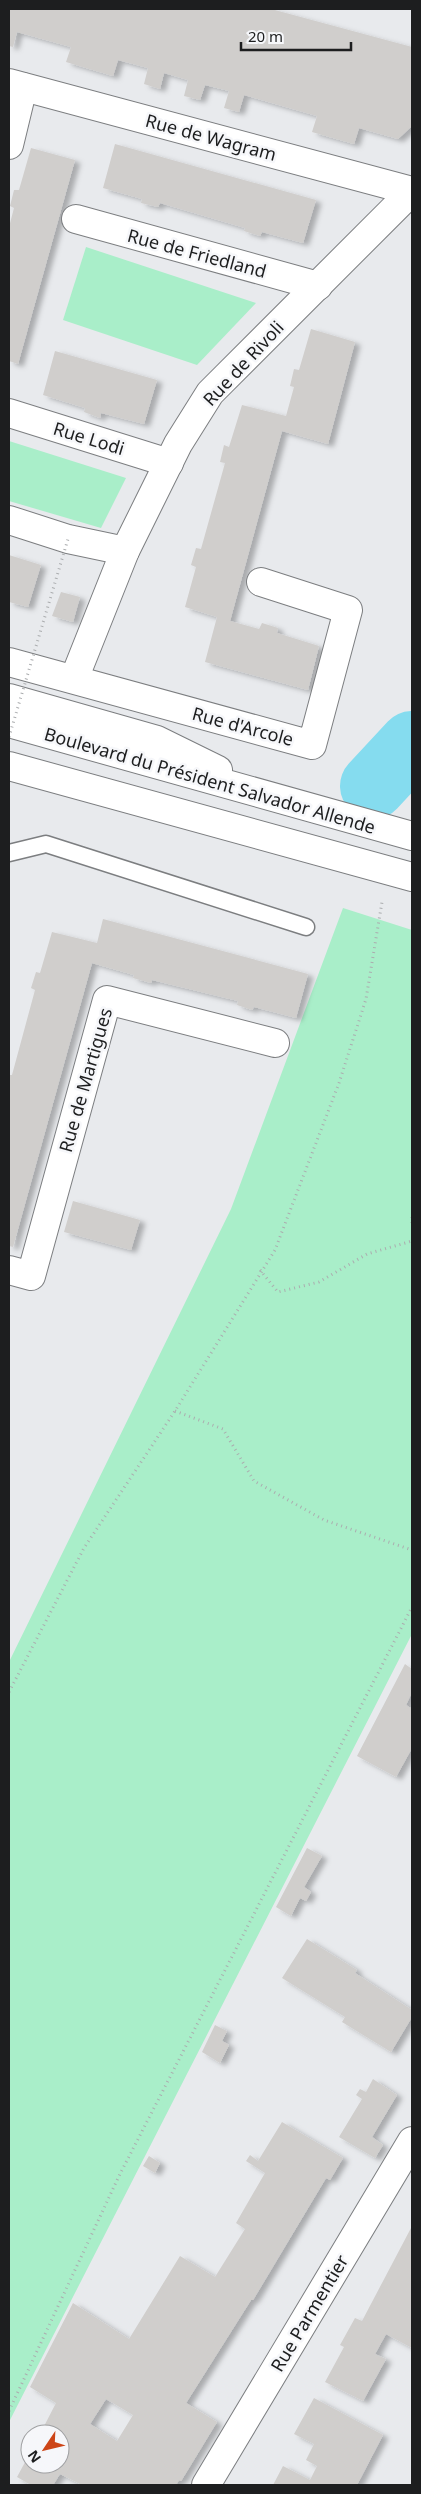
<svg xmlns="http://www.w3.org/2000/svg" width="421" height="2494" font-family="'Noto Sans',sans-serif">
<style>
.green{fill:#a9eec9}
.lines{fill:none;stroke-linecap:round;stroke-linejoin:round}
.river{stroke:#85dcef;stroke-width:66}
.building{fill:#d0cecc;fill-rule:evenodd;filter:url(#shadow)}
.lane-casing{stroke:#7c7e80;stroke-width:19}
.street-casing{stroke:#7c7e80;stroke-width:30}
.primary-casing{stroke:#7c7e80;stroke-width:30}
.path{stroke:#abadaf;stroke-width:3;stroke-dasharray:1 4;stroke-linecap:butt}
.lane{stroke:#fff;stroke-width:16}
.street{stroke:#fff;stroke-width:28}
.primary{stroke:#fff;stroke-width:28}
.path-bridge{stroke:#abadaf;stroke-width:3;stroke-dasharray:1 4;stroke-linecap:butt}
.labels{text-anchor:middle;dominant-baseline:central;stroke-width:5;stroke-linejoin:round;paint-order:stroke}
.street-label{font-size:18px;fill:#1d1e1f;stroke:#f6f7fa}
</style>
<defs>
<filter id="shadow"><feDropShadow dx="5.5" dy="3" stdDeviation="2.5" flood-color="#0004"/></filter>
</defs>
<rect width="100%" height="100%" fill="#e8eaed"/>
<!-- green -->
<g class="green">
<polygon points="86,247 256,303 197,365 63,320"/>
<polygon points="9,441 126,478 101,528 9,501"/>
<polygon points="343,908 412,930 412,1634 9,2422 9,1662 231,1209"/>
</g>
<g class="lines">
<!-- river -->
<polyline class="river" points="373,786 412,744"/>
</g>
<!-- building -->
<g class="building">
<polygon points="9,9 271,9 412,47 412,126 398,139 359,128 354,144 312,132 317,116 244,95 239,112 224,108 229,91 205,85 200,100 184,96 188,80 164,73 160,89 144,84 148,68 118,60 113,76 66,62 71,47 17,32 13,47 9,46"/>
<polygon points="115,144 316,200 303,243 262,232 260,236 244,231 245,228 160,203 158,207 141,203 142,199 103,188"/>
<polygon points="31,148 75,160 18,364 9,361 9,227 14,208 10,206 14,190 19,190"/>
<polygon points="311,329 355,342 328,444 282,431 230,621 259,629 262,623 278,628 277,633 319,646 308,690 205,662 217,617 185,607 196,567 191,565 196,548 201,549 225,463 220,462 224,445 229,447 242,405 286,416 294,387 290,386 294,369 299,370"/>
<polygon points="55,351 157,380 144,424 101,413 100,418 84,412 85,408 43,395"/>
<polygon points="9,555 41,565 28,607 9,602"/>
<polygon points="61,592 80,597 73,622 52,616"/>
<polygon points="103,919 308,974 296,1018 254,1007 252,1010 237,1005 238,1001 152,980 151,983 133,978 134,975 92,963 13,1247 9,1246 9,1075 12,1075 35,990 31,988 36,972 40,973 52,932 97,943"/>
<polygon points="73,1201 140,1220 131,1250 64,1232"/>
<polygon points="405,1664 412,1669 412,1692 406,1705 412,1709 412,1748 396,1777 357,1756"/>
<polygon points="307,1848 322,1856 304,1887 311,1892 306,1901 300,1898 291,1916 276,1907"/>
<polygon points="307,1939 357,1970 355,1973 412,2010 412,2017 391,2052 342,2022 345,2017 282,1978"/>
<polygon points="215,2025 227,2031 222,2041 229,2045 220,2063 202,2052"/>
<polygon points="373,2079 397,2095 372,2137 383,2145 375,2158 339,2137 362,2099 356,2095 360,2089 366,2092"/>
<path d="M282 2122 343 2158 330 2180 326 2178 253 2300H251L186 2403 217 2422 181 2481 179 2480 176 2485H82L60 2474 53 2485H31L17 2477 30 2453V2464H60V2434H40L56 2403 30 2387 73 2303 129 2339 180 2256 215 2277 245 2229 236 2223 265 2173 246 2161 250 2155 258 2161ZM106 2399 133 2415 117 2441 90 2424Z"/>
<polygon points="149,2156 160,2163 155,2173 143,2166"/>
<polygon points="411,2228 412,2348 386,2334 375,2354 386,2359 363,2401 325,2382 344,2347 340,2345 355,2318 362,2321"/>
<polygon points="314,2398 383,2435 357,2485 273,2485 283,2466 310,2480 317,2466 306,2460 314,2444 294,2434"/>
</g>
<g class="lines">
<!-- lane casing -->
<g class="lane-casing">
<polyline id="lane" points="9,853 46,844 306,927"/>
</g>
<!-- street casing -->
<g class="street-casing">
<g id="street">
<polyline points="9,83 412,191"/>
<polyline points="9,145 23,87"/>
<polyline points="76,219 318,286"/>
<polyline points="9,413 169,463"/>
<polyline points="9,520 68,539 125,551"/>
<polyline points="9,662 312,745 348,610 261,582"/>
<polyline points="74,679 125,551 178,444 210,393 412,191"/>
<polyline points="9,1270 31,1276 107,1000 275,1043"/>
<polyline points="206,2485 412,2141"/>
</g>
</g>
<!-- primary casing -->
<g class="primary-casing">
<g id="primary">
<polyline points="9,698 157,740 218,770"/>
<polyline points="9,723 412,836"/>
<polyline points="9,766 412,877"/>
</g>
</g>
<!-- path -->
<g class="path">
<polyline points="412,1217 412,1226"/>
<polyline points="260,1270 278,1292 319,1282 367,1254 412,1241"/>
<polyline points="175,1411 223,1429 254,1481 324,1520 412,1550"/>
<polyline points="9,1692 84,1548 175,1411 275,1250 339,1083 366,999 382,902"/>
<polyline points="9,2411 119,2176 412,1607"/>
</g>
<!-- lane -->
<use href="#lane" class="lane"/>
<!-- street -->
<use href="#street" class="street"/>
<!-- primary -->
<use href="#primary" class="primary"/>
<!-- path-bridge -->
<polyline class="path-bridge" points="9,737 68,539"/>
</g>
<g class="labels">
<!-- street labels -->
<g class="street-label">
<text transform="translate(211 137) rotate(15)">Rue de Wagram</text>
<text transform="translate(197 253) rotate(15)">Rue de Friedland</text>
<text transform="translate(243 363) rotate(-47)">Rue de Rivoli</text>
<text transform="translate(89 438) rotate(17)">Rue Lodi</text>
<text transform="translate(243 726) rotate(15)">Rue d'Arcole</text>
<text transform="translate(210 780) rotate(16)">Boulevard du Président Salvador Allende</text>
<text transform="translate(85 1080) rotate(-74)">Rue de Martigues</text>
<text transform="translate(309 2313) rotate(-59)">Rue Parmentier</text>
</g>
</g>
<!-- border -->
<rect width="421" height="2494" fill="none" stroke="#1d1e1f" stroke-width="20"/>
<!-- north arrow -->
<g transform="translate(45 2449) rotate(235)"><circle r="24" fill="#f6f7fa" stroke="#9fa0a2"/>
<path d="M0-4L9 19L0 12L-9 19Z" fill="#cd4517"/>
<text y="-8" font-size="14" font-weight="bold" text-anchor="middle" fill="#1d1e1f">N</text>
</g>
<!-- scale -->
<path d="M241 42v8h110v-8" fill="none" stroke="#1d1e1f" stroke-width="2.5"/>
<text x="248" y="42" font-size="15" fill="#1d1e1f" stroke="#f6f7fa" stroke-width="4" paint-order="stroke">20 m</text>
</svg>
